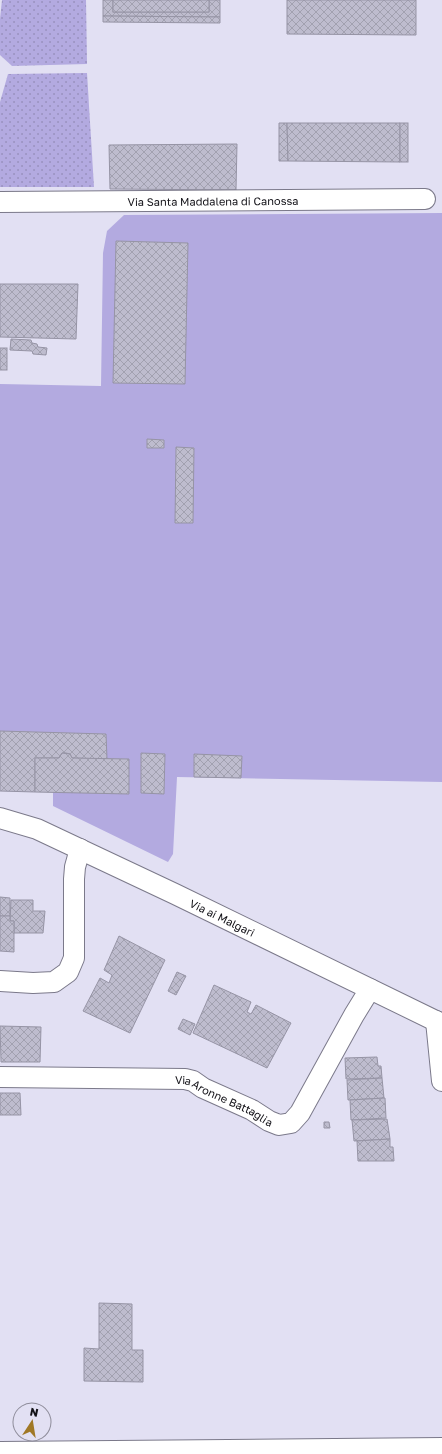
<svg xmlns="http://www.w3.org/2000/svg" width="442" height="1454" font-family="'Golos Text',sans-serif">
<style>
.grass{fill:url(#grass-dots)}
.green{fill:#b3aae0}
.building{fill:url(#building-cross-hatch);stroke:#9694a5}
.lines{fill:none;stroke-linecap:round;stroke-linejoin:round}
.minor-casing{stroke:#7b798a;stroke-width:22}
.minor{stroke:#fff;stroke-width:20}
.labels{text-anchor:middle;dominant-baseline:central;stroke-width:3;stroke-linejoin:round;paint-order:stroke}
.street-label{font-size:11px;fill:#121117;stroke:#e2e0f3}
</style>
<defs>
<pattern id="grass-dots" width="8" height="8" patternUnits="userSpaceOnUse"><rect width="8" height="8" fill="#b3aae0"/><path d="M2 2h.1M6 6h.1" fill="none" stroke="#9991bf" stroke-width="1.8" stroke-linecap="round"/></pattern>
<pattern id="building-cross-hatch" width="8" height="8" patternUnits="userSpaceOnUse"><rect width="8" height="8" fill="#bebcce"/><path d="M0 0l8 8M0 8l8-8" fill="none" stroke="#a2a1b0"/></pattern>
</defs>
<rect width="100%" height="100%" fill="#e2e0f3"/>
<!-- grass -->
<g class="grass">
<polygon points="2,0 86,0 87,64 12,66 0,55 0,19"/>
<polygon points="87,73 94,187 0,187 0,102 8,74"/>
</g>
<!-- green -->
<polygon class="green" points="442,213 442,782 177,777 173,854 168,862 53,806 53,792 0,791 0,384 101,386 103,253 107,231 124,215"/>
<!-- building -->
<g class="building">
<polygon points="103,0 113,0 113,12 209,12 209,0 220,0 220,17 103,16"/>
<rect x="113" y="0" width="96" height="12"/>
<polygon points="287,0 416,0 416,35 287,34"/>
<polygon points="103,16 220,17 220,23 103,22"/>
<polygon points="279,123 287,123 288,161 279,161"/>
<polygon points="287,123 400,123 400,162 288,161"/>
<rect x="400" y="123" width="8" height="39"/>
<polygon points="237,144 236,190 110,189 109,145"/>
<polygon points="116,241 188,243 185,384 113,383"/>
<polygon points="0,284 78,284 76,339 0,337"/>
<polygon points="11,339 31,340 32,343 37,344 38,347 47,348 46,355 33,354 32,351 10,350"/>
<rect x="0" y="348" width="7" height="22"/>
<polygon points="147,439 164,440 164,448 147,448"/>
<polygon points="176,447 194,448 193,523 175,523"/>
<polygon points="0,731 106,734 107,759 72,758 70,754 66,753 62,753 59,758 35,758 35,792 0,791"/>
<polygon points="62,753 70,754 72,758 129,759 129,794 35,792 35,758 59,758"/>
<polygon points="141,753 165,754 164,794 141,793"/>
<polygon points="194,754 242,756 241,778 194,777"/>
<polygon points="0,897 10,898 10,916 0,916"/>
<polygon points="11,900 33,900 33,911 45,911 43,933 14,933 14,921 10,921"/>
<polygon points="0,916 10,916 10,921 14,921 14,952 0,951"/>
<polygon points="119,936 165,960 130,1033 83,1011 100,978 109,983 112,975 104,970"/>
<polygon points="177,972 186,976 176,995 168,991"/>
<polygon points="214,985 251,1002 247,1012 251,1014 256,1005 291,1023 267,1068 193,1033"/>
<polygon points="183,1019 195,1024 190,1035 178,1029"/>
<polygon points="0,1026 41,1027 40,1062 1,1062"/>
<polygon points="377,1057 378,1066 381,1066 382,1078 346,1079 345,1058"/>
<polygon points="382,1078 384,1098 348,1100 347,1080"/>
<polygon points="0,1093 20,1093 21,1115 0,1115"/>
<polygon points="385,1098 386,1118 351,1120 350,1100"/>
<polygon points="387,1119 390,1139 354,1141 352,1120"/>
<polygon points="324,1122 329,1122 330,1128 324,1128"/>
<polygon points="390,1139 390,1147 393,1147 394,1161 358,1161 357,1141"/>
<polygon points="99,1303 132,1304 132,1350 143,1350 143,1382 84,1381 84,1348 99,1349"/>
</g>
<g class="lines">
<!-- minor casing -->
<g class="minor-casing">
<g id="minor">
<path id="s1" d="M0 202 425 199"/>
<path id="s2" d="M0 818 37 829 175 894 442 1024"/>
<polyline points="0,981 33,983 54,982 68,972 74,958 74,879 75,867 80,849"/>
<polyline points="436,1021 442,1081"/>
<path id="s3" d="M0 1077 185 1079 193 1081 203 1088 252 1110 269 1121 279 1125 291 1123 300 1113 354 1015 370 989"/>
<polyline points="0,1452 442,1448"/>
</g>
</g>
<!-- minor -->
<use href="#minor" class="minor"/>
</g>
<g class="labels">
<!-- street labels -->
<g class="street-label">
<text stroke="none"><textPath href="#s1" startOffset="213">Via Santa Maddalena di Canossa</textPath></text>
<text stroke="none"><textPath href="#s2" startOffset="244">Via ai Malgari</textPath></text>
<text stroke="none"><textPath href="#s3" startOffset="229">Via Aronne Battaglia</textPath></text>
</g>
</g>
<!-- north arrow -->
<g transform="translate(32 1422) rotate(12)"><circle r="19" fill="#e2e0f3" stroke="#8f8d9b"/>
<path d="M0-3L7 15L0 10L-7 15Z" fill="#a07826"/>
<text y="-6" font-size="11" font-weight="bold" text-anchor="middle" fill="#121117">N</text>
</g>
</svg>
